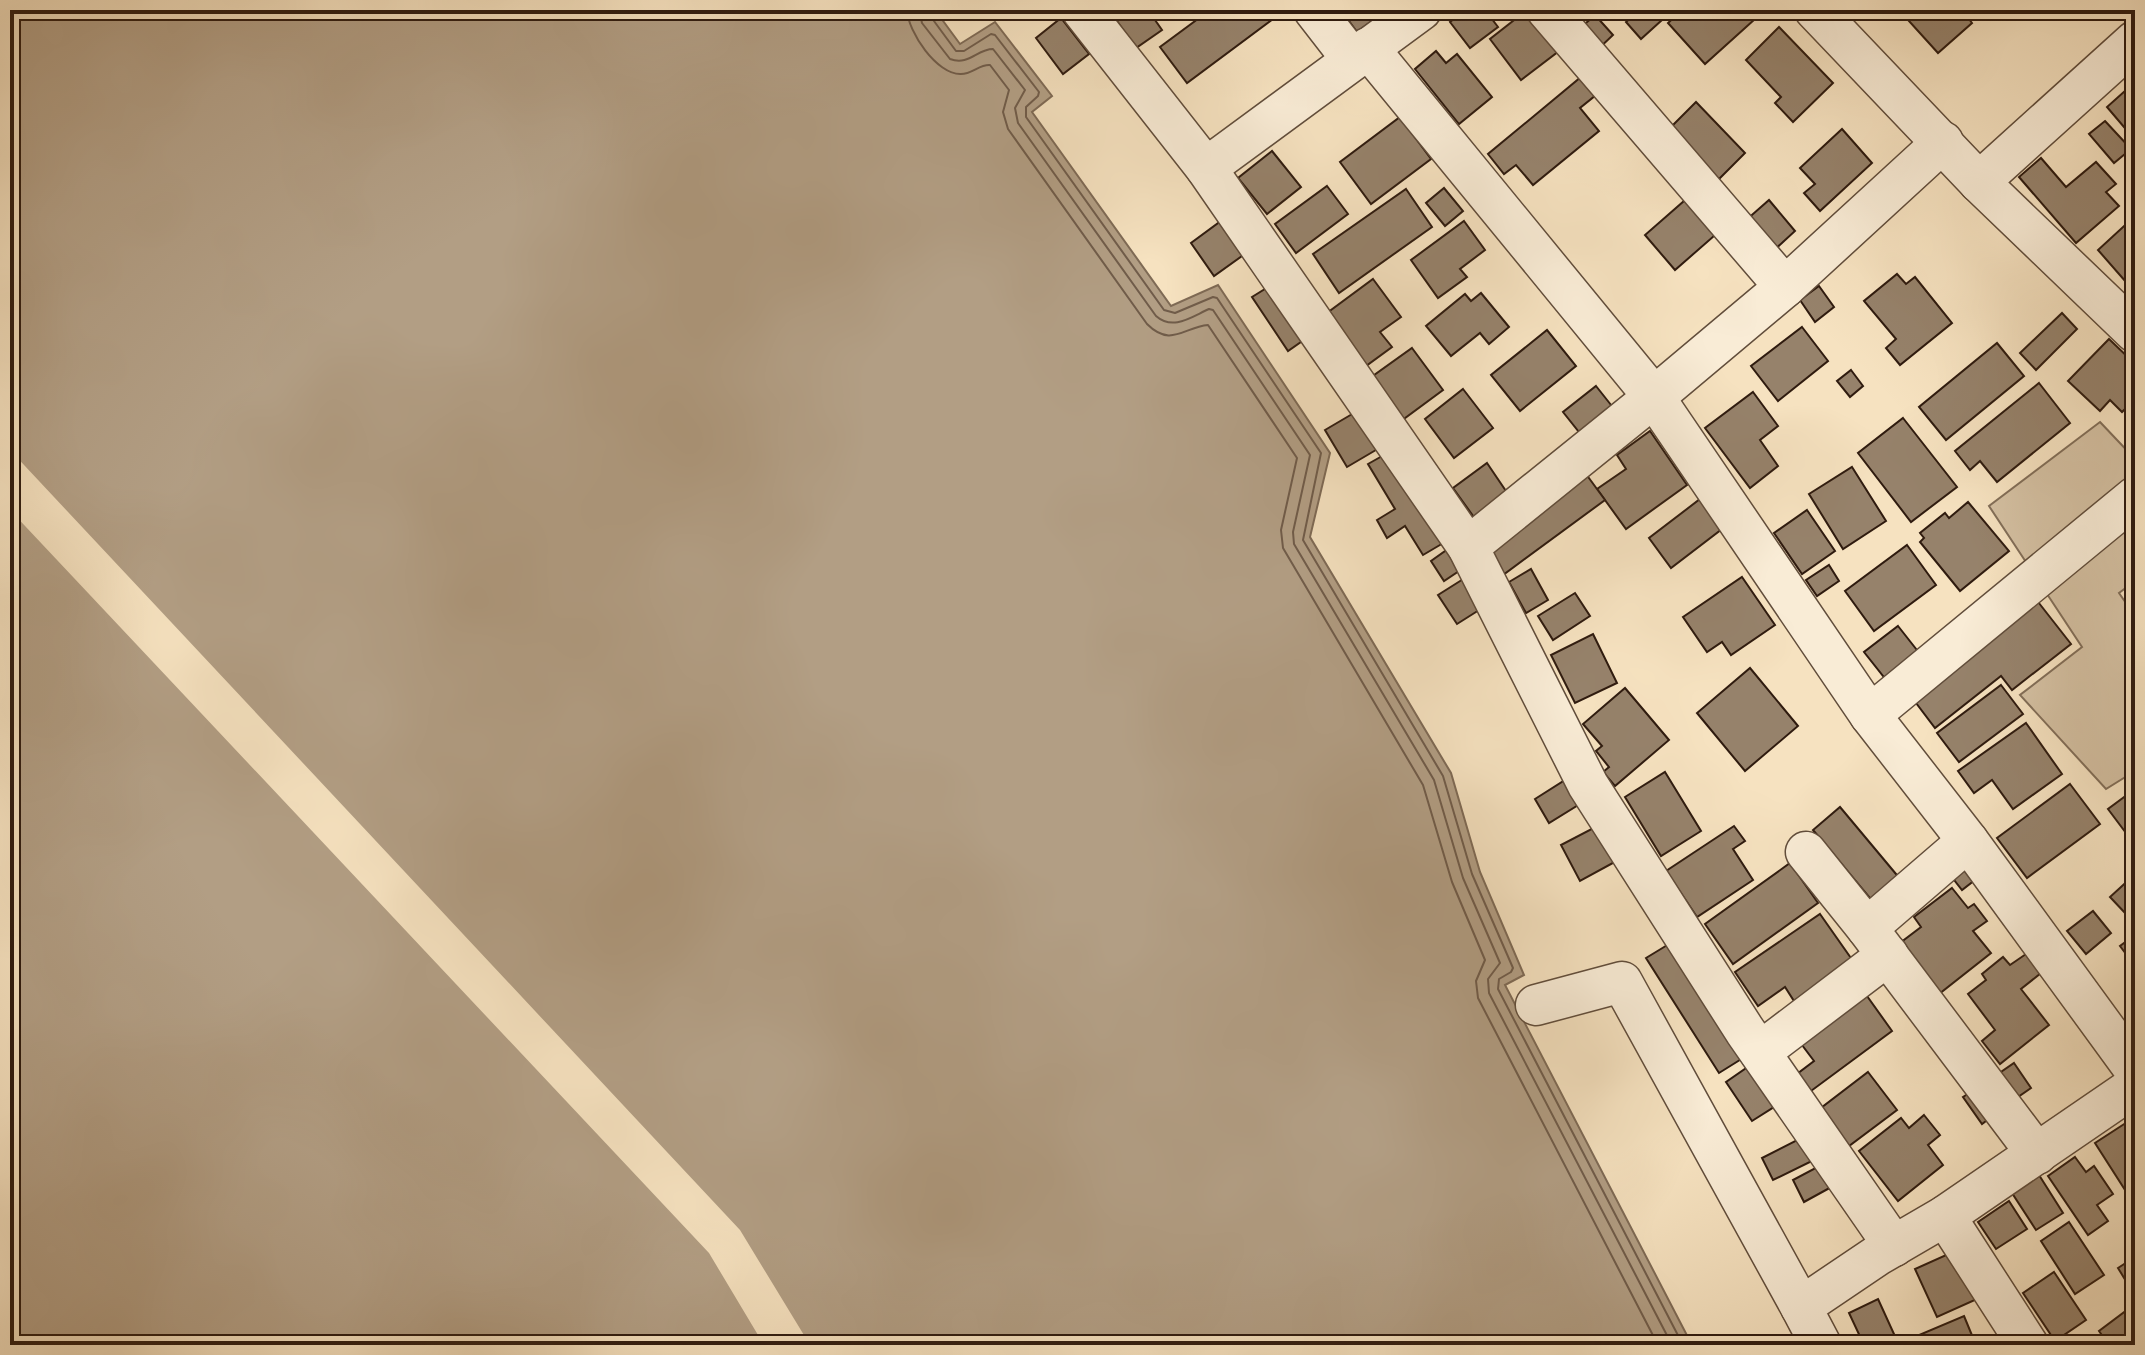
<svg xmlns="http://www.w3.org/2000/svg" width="2145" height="1355" font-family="'IM FELL Double Pica',serif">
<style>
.green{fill:#d4c0a2;stroke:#826e58;stroke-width:2}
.water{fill:#b29e84;stroke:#7e6a55;stroke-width:2}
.pier{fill:#f6e2c0}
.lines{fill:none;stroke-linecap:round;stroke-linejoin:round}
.shore{stroke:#705c4a;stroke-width:2}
.building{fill:#96826b;stroke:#2f1b0f;stroke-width:2}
.minor-casing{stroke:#614d3b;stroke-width:43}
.minor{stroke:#f9ecd6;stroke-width:40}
</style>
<rect width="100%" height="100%" fill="#f6e2c0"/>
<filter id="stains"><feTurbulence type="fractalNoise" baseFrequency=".0025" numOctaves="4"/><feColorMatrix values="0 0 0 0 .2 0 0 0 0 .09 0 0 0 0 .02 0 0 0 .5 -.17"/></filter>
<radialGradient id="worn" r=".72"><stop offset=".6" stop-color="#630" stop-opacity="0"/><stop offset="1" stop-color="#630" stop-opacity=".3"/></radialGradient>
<!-- green -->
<polygon class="green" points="2100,422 2135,459 2135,581 2119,593 2135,616 2135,771 2106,789 2020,695 2082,647 1989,506"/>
<!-- water -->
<polygon class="water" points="10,10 935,10 960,44 995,22 1052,96 1032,112 1171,306 1218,285 1330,453 1310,537 1451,773 1480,872 1524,975 1505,985 1692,1345 10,1345"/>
<!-- pier -->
<polygon class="pier" points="10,450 740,1230 810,1345 764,1345 709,1253 10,510"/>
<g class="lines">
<!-- shore -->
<g class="shore">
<path d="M907 10C908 32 937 75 961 74 972 74 980 64 990 65L1009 90 1003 112 1008 129 1147 324C1171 348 1184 327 1208 325L1297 458 1281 530 1283 548 1423 785 1452 882 1485 960 1476 981 1478 998 1658 1345"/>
<path d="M919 10 922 23 950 59C969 66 977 49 993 49L1025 90 1015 108 1018 123 1156 316C1173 331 1191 317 1209 309L1213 310 1310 455 1293 532 1294 544 1434 780 1463 878 1500 963 1488 979 1489 993 1672 1345"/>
<polyline points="929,10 931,17 956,51 964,51 991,34 995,35 1039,92 1038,96 1026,107 1026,117 1164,310 1175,313 1213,297 1217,298 1321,453 1303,540 1443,776 1472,874 1513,968 1511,972 1499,979 1498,989 1683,1345"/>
</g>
</g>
<!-- building -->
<g class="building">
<polygon points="1118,10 1148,10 1162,30 1136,48 1112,14"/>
<polygon points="1172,10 1191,10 1178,19"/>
<polygon points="1210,10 1279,10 1281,13 1187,83 1160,47"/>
<polygon points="1341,10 1387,10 1357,32"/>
<polygon points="1465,10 1485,10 1498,27 1470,48 1450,22"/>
<polygon points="1527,10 1559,51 1521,80 1490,39"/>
<polygon points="1639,10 1673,10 1641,39 1626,22"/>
<polygon points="1682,10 1765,10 1705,64 1668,23"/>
<polygon points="1899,10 1962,10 1972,23 1938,53"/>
<polygon points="1595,15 1613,35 1595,52 1576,32"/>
<polygon points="1061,18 1089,54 1063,74 1036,38"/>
<polygon points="1779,27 1833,83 1793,122 1775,103 1781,97 1746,60"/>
<polygon points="1436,51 1446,63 1457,54 1492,97 1459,124 1415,69"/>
<polygon points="1581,77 1596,95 1580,108 1599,131 1533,185 1516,165 1504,174 1488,154"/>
<polygon points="2135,82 2135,140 2107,107"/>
<polygon points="1696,102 1745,153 1717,181 1667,131"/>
<polygon points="1400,117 1431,159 1371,204 1340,162"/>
<polygon points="2105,121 2131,149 2114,163 2089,134"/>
<polygon points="1842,129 1872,163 1820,211 1804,193 1815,184 1800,168"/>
<polygon points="1272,151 1301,187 1267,214 1238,178"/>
<polygon points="2041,158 2066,187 2096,162 2116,184 2106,192 2119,206 2076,243 2019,177"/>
<polygon points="1327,186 1348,214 1296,253 1275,224"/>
<polygon points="1444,188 1463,211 1445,226 1426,203"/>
<polygon points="1406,189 1432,227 1339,293 1313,254"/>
<polygon points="1692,194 1722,229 1675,270 1645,235"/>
<polygon points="1769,200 1795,231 1772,252 1745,221"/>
<polygon points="2135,216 2135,274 2126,282 2098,250"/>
<polygon points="1225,218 1249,251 1214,276 1191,243"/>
<polygon points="1464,221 1485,250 1460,269 1467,277 1438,298 1411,260"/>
<polygon points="1897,274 1906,284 1915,277 1952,323 1900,365 1886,348 1896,339 1864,301"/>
<polygon points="1373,279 1401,317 1380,332 1392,347 1366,366 1327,313"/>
<polygon points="1273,284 1308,337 1288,351 1252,297"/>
<polygon points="1819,286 1834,307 1815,322 1800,300"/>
<polygon points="1481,293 1509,327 1489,344 1480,333 1451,356 1426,326 1465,294 1471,301"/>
<polygon points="2062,313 2077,329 2036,370 2020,353"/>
<polygon points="1802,327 1828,361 1778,401 1751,366"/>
<polygon points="1547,330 1576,366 1520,411 1491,375"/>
<polygon points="2109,339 2135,364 2135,372 2129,379 2135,384 2135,399 2122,412 2110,400 2100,411 2068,381"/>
<polygon points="1997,343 2024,376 1946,440 1919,407"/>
<polygon points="1412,348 1443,390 1401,421 1370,378"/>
<polygon points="1851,370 1863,386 1850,397 1837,381"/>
<polygon points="2039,383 2070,423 1997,482 1980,461 1970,470 1955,451"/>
<polygon points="1596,386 1615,410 1583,437 1563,412"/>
<polygon points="1463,389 1493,428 1454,458 1425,419"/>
<polygon points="1753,392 1778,426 1760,440 1778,466 1750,488 1705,428"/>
<polygon points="1359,410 1381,447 1347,467 1325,430"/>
<polygon points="1903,418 1957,487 1911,522 1858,453"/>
<polygon points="1650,431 1687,485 1626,529 1597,489 1626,469 1617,455"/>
<polygon points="1391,451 1445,542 1423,555 1405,526 1387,538 1377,520 1395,509 1368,464"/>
<polygon points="1487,463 1510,497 1476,520 1453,488"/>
<polygon points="1852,467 1886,521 1843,549 1809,494"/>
<polygon points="1586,474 1605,500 1503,575 1484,548"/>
<polygon points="1700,499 1722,529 1671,568 1649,538"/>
<polygon points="1968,502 2009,551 1960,591 1920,542 1924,538 1920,533 1945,513 1949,518"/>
<polygon points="1807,510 1835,551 1802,574 1774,533"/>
<polygon points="1907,545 1936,585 1874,631 1845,591"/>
<polygon points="1448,549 1462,569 1444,581 1431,561"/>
<polygon points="1829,565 1839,581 1817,596 1806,580"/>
<polygon points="1531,569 1548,600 1526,613 1509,582"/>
<polygon points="1468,576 1487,605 1457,624 1438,595"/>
<polygon points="1742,577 1775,625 1731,655 1722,642 1707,652 1683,617"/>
<polygon points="1575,593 1590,616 1553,640 1538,616"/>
<polygon points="2035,598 2071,644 2012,690 2001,676 1935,728 1910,695"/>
<polygon points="1898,626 1924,659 1891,686 1864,652"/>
<polygon points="1593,634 1617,683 1575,703 1551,655"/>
<polygon points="1750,668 1798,726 1745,771 1697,713"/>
<polygon points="2001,685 2023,714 1959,762 1937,733"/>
<polygon points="1625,688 1669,740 1615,786 1603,772 1609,767 1596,751 1602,746 1583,724"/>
<polygon points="2026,723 2062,774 2013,809 1992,780 1974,793 1958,771"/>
<polygon points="1665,772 1701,831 1661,856 1625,797"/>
<polygon points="1573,775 1588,799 1549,823 1535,799"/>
<polygon points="2070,784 2100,824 2027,878 1997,838"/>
<polygon points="2135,789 2135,845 2108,809"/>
<polygon points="1840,807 1901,880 1874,903 1813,830"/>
<polygon points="1603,823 1622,858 1580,881 1561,845"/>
<polygon points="1734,826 1745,841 1733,849 1753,880 1697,917 1666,871"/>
<polygon points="1969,862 1980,876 1962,890 1951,876"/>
<polygon points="1790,863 1818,903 1733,964 1705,924"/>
<polygon points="2132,877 2135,880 2135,905 2126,914 2110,897"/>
<polygon points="1952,888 1968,908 1974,904 1987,921 1973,931 1991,953 1939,994 1900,943 1921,927 1914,917"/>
<polygon points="2093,911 2111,933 2086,954 2067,931"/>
<polygon points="1820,914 1853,961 1794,1001 1785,987 1758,1006 1735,972"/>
<polygon points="2135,935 2135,966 2120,946"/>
<polygon points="1669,944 1743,1058 1719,1073 1646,958"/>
<polygon points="2026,954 2041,973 2021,989 2049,1025 2000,1064 1982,1041 1995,1030 1968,994 1986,980 1982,974 2003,957 2010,965"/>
<polygon points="1862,989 1892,1031 1811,1091 1797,1074 1814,1061 1796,1037"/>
<polygon points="1755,1062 1782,1102 1752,1121 1726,1082"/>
<polygon points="2014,1063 2031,1088 2015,1099 1998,1074"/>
<polygon points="1868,1072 1897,1110 1845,1149 1817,1111"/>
<polygon points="1977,1088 1995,1114 1982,1124 1963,1097"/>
<polygon points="1924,1115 1940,1135 1928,1145 1943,1165 1898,1201 1859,1151 1901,1118 1909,1128"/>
<polygon points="2135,1117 2135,1187 2127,1193 2095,1143"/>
<polygon points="1807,1135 1818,1158 1773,1180 1762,1158"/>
<polygon points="2075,1157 2086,1172 2094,1166 2113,1194 2097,1205 2108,1221 2088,1235 2048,1176"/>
<polygon points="1823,1164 1835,1185 1804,1202 1793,1180"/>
<polygon points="2039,1175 2063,1213 2036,1230 2012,1193"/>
<polygon points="2009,1201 2027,1229 1996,1249 1978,1222"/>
<polygon points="2069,1222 2104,1275 2075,1294 2041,1241"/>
<polygon points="1955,1251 1977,1299 1937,1317 1915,1269"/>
<polygon points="2135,1257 2135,1296 2118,1268"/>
<polygon points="2054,1272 2086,1320 2055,1341 2023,1293"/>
<polygon points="1878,1299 1899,1345 1864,1345 1849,1313"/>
<polygon points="2127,1310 2135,1321 2135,1345 2109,1345 2099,1331"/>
<polygon points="1964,1316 1976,1345 1915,1345 1912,1338"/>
</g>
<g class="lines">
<!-- minor casing -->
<g class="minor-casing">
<g id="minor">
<polyline points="1082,10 1206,168 1468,547 1588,785 1745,1031 1894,1246"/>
<polyline points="1314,10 1352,59"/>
<polyline points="1547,10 1785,287"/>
<polyline points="1815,10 1979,182 2135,332"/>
<polyline points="1368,48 1654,397 1870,715 1968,841 2135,1070"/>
<polyline points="1206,168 1421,10"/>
<polyline points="1979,182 2135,41"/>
<polyline points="1468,547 1654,397 1785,287 1943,142"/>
<polyline points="1870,715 2135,497"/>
<polyline points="1968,841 1867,928 2037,1154"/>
<polyline points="1806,852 1867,928"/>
<polyline points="1536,1005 1622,982 1801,1307"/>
<polyline points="1760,1052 1888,955"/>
<polyline points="1945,1216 2028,1345"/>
<polyline points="1821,1345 1801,1307 1878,1255 1945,1216 2135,1086"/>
</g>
</g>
<!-- minor -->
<use href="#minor" class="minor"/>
</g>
<!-- margin -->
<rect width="2145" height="1355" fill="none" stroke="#f6e2c0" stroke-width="40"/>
<rect x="12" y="12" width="2121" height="1331" fill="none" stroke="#2f1b0f" stroke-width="4"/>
<rect x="20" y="20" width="2105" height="1315" fill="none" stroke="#2f1b0f" stroke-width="2"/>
<rect width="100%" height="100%" filter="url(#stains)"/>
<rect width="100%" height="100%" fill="url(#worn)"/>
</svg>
